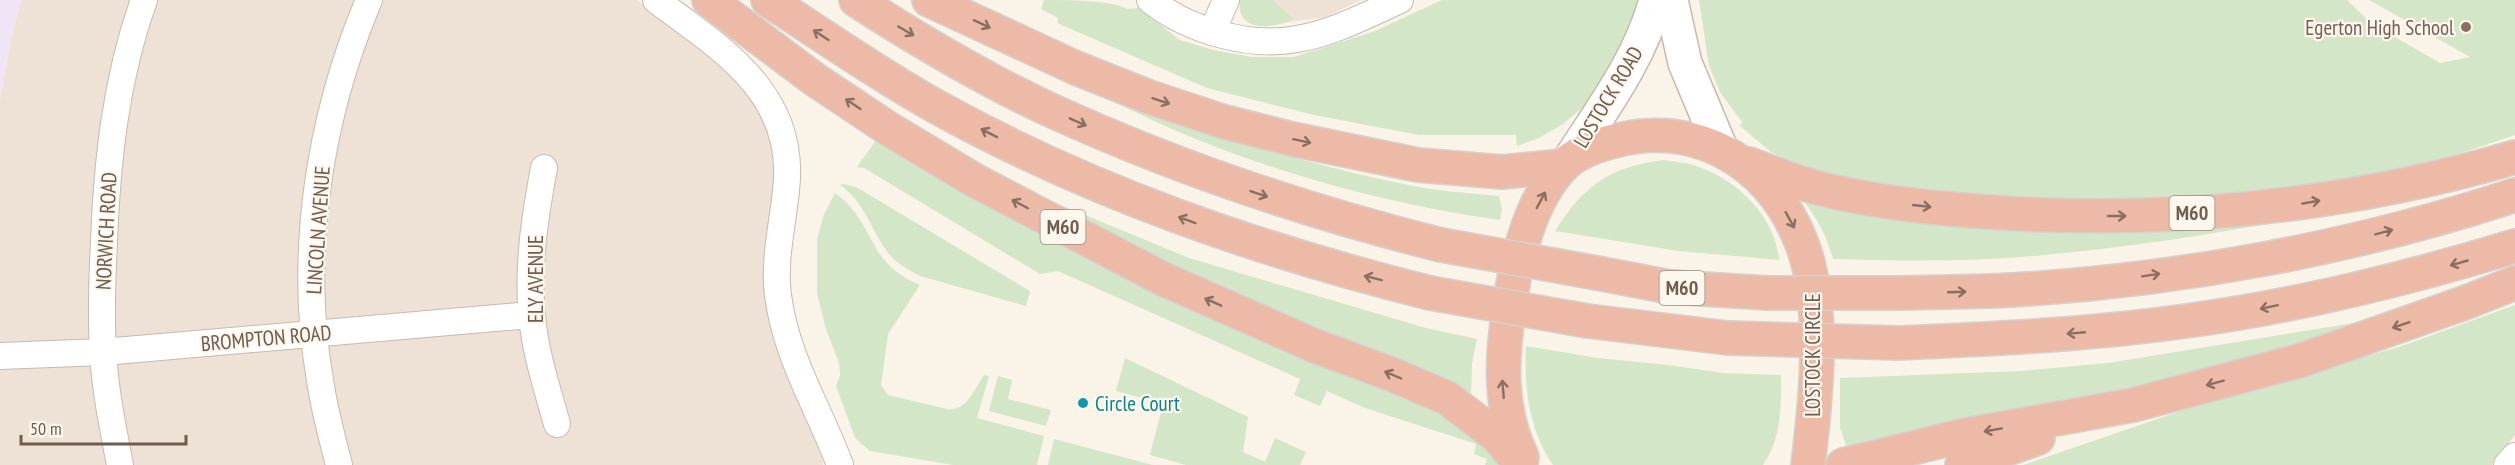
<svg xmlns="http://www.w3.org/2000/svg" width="2515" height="465" font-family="'PT Sans Narrow',sans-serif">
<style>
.residential{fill:#ede2d5}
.education{fill:#f0e5f6}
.green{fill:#d4e6c8}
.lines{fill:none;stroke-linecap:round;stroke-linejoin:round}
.street-casing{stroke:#c8baad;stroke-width:28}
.secondary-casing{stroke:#cbbaac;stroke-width:36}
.highway-casing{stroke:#d7d1ce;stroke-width:36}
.street{stroke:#fff;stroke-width:26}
.secondary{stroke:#fff;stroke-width:33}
.highway{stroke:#ecbaa7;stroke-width:33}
.highway-bridge-casing{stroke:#d7d1ce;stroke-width:36;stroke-linecap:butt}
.highway-bridge{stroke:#ecbaa7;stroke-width:33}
.oneway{stroke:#8a6f61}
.education-dot{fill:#8d6e63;stroke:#fdf7ee;stroke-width:2}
.culture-dot{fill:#0f9aa8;stroke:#fdf7ee;stroke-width:2}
.labels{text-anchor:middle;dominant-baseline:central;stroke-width:4.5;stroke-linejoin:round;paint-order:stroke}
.shield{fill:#fdf7ee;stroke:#9b8a7f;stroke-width:1.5}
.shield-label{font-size:20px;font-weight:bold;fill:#715c4f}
.education-label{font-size:21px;fill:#785e54;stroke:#fdf7ee;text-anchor:end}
.street-label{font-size:21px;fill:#715c4f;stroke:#fdf7ee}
.culture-label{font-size:21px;fill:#0d838f;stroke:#fdf7ee;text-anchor:start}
</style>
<rect width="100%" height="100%" fill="#faf3e8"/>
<!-- residential -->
<g class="residential">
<polygon points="21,0 637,0 736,76 765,118 773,145 777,176 768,241 824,457 823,465 0,465 0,100 10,44"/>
<polygon points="1262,0 1361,0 1326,17 1288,22"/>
</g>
<!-- education -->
<polygon class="education" points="0,0 21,0 10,44 0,100"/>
<!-- green -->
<g class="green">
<path d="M1044 0C1067 0 1109 0 1128 9L1139 8 1180 40 1213 50 1252 57H1294L1375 31 1442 0H1647L1599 94 1563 124 1539 138 1517 146 1516 135H1419L1314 115 1207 88 1057 23 1058 18 1041 9Z"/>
<path d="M1240 0H1272L1294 19C1274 29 1235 33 1240 0Z"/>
<polygon points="1699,0 2347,0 2372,24 2440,63 2470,57 2369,0 2515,0 2515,135 2405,172 2286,192 2121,201 1994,199 1859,184 1803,169 1771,152 1740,126 1742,122 1720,92 1709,66"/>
<path d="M1077 85C1184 124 1292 162 1404 184 1435 191 1468 193 1499 196L1502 209 1500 220C1391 205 1273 173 1172 129 1140 115 1109 99 1077 85Z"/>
<polygon points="879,136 1446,409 1489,450 1498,465 1485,465 1487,459 1474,454 1476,444 1365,408 1327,391 1320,406 1294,395 1300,379 1058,271 1040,274 864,168 857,167"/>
<path d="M1665 160C1674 162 1684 162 1693 165 1725 174 1759 201 1772 233 1776 241 1777 251 1780 260L1679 251 1555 231C1584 185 1611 166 1665 160Z"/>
<polygon points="1003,181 1189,258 1426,328 1477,339 1472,363 1471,398 1266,314"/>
<path d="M843 184 856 187 1030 291 1026 306 920 276C909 270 897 264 889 254 871 231 865 202 840 185Z"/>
<path d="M835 193C877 223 864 262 920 285L888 334 881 385 888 395 947 409C966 412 975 389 984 375L989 376 977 418 1044 436 1037 465H953L870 451 855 438 836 386 840 375 839 363 826 329 817 293V239L824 214Z"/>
<path d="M1805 203 1867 215 2153 229 2299 219C2211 234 2122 249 2033 256 1966 262 1900 261 1833 259 1827 237 1819 221 1805 203Z"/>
<polygon points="2515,305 2515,435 2492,465 2023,465 2230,394 2399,347"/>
<polygon points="2378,319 2195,373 1847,449 1840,427 1840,378 2021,371 2108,363"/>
<path d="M1526 346 1598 358 1668 365 1723 373 1781 375C1781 407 1782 437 1763 465H1553C1529 430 1524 388 1526 346Z"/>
<polygon points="1125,358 1248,417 1243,452 1265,462 1275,438 1306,452 1300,465 1186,465 1150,455 1163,404 1116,391"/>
<polygon points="998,376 1012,380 1008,399 1051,410 1046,426 989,411"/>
<polygon points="1054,439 1153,465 1048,465"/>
</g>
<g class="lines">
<!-- street casing -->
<g class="street-casing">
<g id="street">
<path d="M656 0C717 46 791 89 787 178 785 217 773 255 778 295 786 358 819 408 840 465"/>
<path d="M1150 0C1188 30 1248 48 1297 39 1333 33 1367 15 1400 0"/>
<polyline points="1212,32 1226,0"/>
<path d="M544 168C535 216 527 267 532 316 535 352 547 388 557 424"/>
<polyline points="0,356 103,352 531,315"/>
<path d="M120 465C113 428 105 390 103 352 101 316 102 279 104 242 107 161 116 78 144 0"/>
<path d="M339 465C332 437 324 409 320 380 298 254 319 118 369 0"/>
<polyline points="2507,465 2515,456"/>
</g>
</g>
<!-- secondary casing -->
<g class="secondary-casing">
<g id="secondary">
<polyline points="1671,0 1685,63 1721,149"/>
<path d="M1570 159C1603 108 1640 59 1656 0"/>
</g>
</g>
<!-- highway casing -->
<g class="highway-casing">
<g id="highway">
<polyline points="709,0 814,79 889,129 974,180 1163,279 1315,346 1391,374 1447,398 1497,436 1521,465"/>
<path d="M768 0C824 36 879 75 937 107 1092 193 1259 250 1430 293"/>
<path d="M856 0C915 38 982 78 1046 108 1174 167 1305 211 1441 245"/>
<polyline points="929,0 1076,68 1149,97 1225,122 1292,139 1418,165 1502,172 1563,166"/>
<path d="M1749 164C1773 173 1797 183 1822 189 1886 205 1954 210 2020 214 2187 222 2355 204 2515 157"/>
<polyline points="1597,273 1670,287 1768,293"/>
<path d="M1898 293C1936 292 1974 292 2012 290 2181 280 2354 248 2515 195"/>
<polyline points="1588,321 1728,338"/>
<path d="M1899 343C1997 339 2095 334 2193 320 2302 305 2410 278 2515 246"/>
<path d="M1522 457C1499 409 1501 361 1509 310 1515 263 1530 198 1565 164 1578 152 1598 145 1614 141 1699 119 1772 165 1802 244 1826 307 1816 399 1808 465"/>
<polyline points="1843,465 1966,435 2133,405 2302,360 2464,303 2515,283"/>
<polyline points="1962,465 2038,438"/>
</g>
</g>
<!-- street -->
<use href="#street" class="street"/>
<!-- secondary -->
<use href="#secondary" class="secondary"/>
<!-- highway -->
<use href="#highway" class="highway"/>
<!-- highway-bridge casing -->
<g class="highway-bridge-casing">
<g id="highway-bridge">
<polyline points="1441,245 1597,273"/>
<polyline points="1430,293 1588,321"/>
<polyline points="1768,293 1898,293"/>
<polyline points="1728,338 1899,343"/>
</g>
</g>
<!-- highway-bridge -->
<use href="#highway-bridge" class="highway-bridge"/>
</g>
<!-- one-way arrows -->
<defs><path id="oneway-shaft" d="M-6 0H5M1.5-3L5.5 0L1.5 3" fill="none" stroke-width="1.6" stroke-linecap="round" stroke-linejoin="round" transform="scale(1.5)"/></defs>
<g class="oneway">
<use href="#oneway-shaft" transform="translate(982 24) rotate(25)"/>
<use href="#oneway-shaft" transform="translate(906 31) rotate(30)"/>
<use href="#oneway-shaft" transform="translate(821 35) rotate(-147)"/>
<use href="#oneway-shaft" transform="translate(1161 101) rotate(18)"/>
<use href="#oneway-shaft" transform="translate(853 104) rotate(-146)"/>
<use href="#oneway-shaft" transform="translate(1078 122) rotate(24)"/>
<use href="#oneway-shaft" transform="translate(989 133) rotate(-153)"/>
<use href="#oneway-shaft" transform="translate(1302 141) rotate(12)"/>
<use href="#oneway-shaft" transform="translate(1259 194) rotate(19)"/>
<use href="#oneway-shaft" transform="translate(1541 200) rotate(-62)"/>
<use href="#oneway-shaft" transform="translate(2311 202) rotate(-10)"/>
<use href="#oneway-shaft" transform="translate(1020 204) rotate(-152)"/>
<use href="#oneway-shaft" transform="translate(1922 206) rotate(6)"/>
<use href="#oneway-shaft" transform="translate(2117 216)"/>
<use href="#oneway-shaft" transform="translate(1187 220) rotate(-160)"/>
<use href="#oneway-shaft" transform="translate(1790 220) rotate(61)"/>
<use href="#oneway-shaft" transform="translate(2384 232) rotate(-15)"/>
<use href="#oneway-shaft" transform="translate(2459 263) rotate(164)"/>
<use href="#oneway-shaft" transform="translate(2151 275) rotate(-9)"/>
<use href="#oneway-shaft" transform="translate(1373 278) rotate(-166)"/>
<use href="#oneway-shaft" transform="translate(1957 292) rotate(-2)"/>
<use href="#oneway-shaft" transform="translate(1213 302) rotate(-156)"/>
<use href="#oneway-shaft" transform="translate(2269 307) rotate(168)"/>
<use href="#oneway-shaft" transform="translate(2401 325) rotate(161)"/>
<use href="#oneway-shaft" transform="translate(2076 333) rotate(175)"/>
<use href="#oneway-shaft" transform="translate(1393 375) rotate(-157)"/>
<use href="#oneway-shaft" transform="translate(2215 383) rotate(165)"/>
<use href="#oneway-shaft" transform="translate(1503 389) rotate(-95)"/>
<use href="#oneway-shaft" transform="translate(1993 430) rotate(170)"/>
</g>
<!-- markers -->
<circle class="education-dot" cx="2466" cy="27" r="6"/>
<circle class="culture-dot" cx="1083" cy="403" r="6"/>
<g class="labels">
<!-- shield labels -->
<g class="shield">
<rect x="2169.5" y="196" width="45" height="34" rx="4.5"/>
<rect x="1040.5" y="210" width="45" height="34" rx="4.5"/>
<rect x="1659.5" y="271" width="45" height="34" rx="4.5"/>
</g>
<g class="shield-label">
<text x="2192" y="213">M60</text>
<text x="1063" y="227">M60</text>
<text x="1682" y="288">M60</text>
</g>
<!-- education labels -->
<g class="education-label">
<text x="2454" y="27">Egerton High School</text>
</g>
<!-- street labels -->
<g class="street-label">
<text transform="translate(1608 97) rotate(-59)">LOSTOCK ROAD</text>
<text transform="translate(318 230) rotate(-86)">LINCOLN AVENUE</text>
<text transform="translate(106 231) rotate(-87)">NORWICH ROAD</text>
<text transform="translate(535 279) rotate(-90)">ELY AVENUE</text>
<text transform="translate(266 338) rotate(-5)">BROMPTON ROAD</text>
<text transform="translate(1812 355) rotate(-90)">LOSTOCK CIRCLE</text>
</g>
<!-- culture labels -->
<g class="culture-label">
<text x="1095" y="403">Circle Court</text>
</g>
</g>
<!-- scale -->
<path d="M21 435v9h165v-9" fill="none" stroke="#715c4f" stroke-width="3"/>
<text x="30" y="435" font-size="18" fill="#715c4f" stroke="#fdf7ee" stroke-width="4.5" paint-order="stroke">50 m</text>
</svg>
